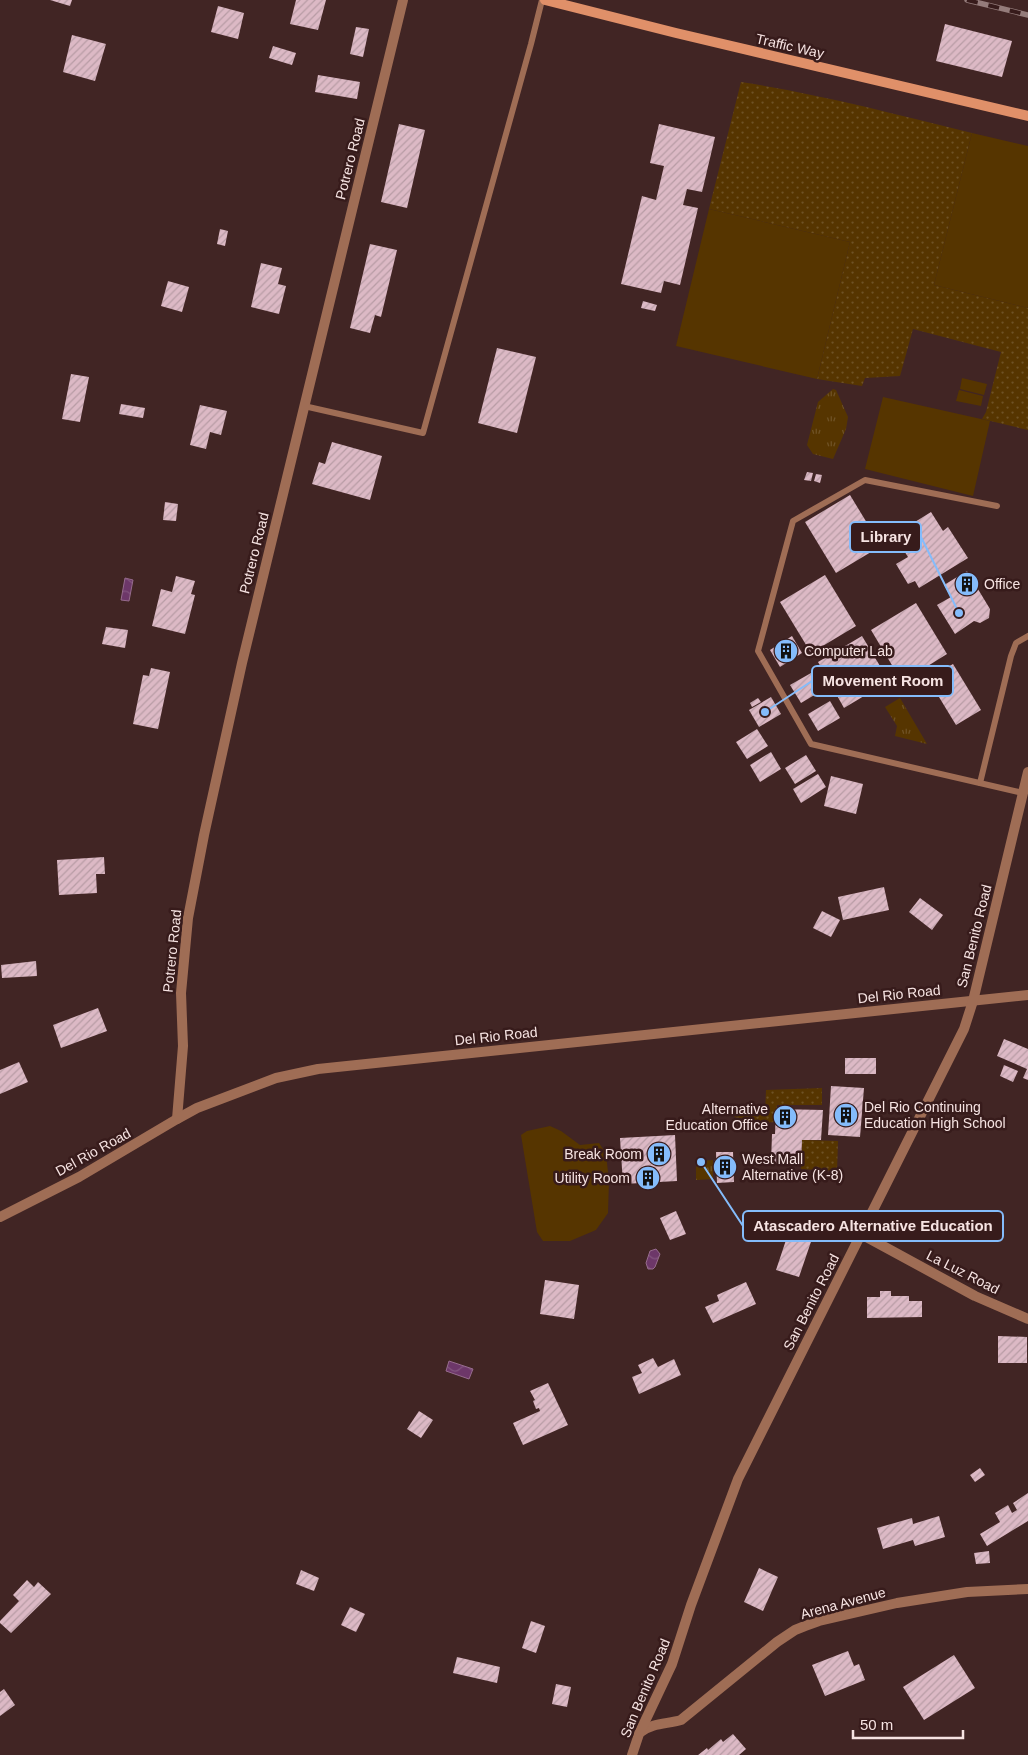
<svg xmlns="http://www.w3.org/2000/svg" width="1028" height="1755" font-family="Helvetica,sans-serif">
<style>
.grass{fill:url(#grass-dots)}
.park{fill:url(#park-tufts)}
.pitch{fill:#563500}
.water{fill:url(#water-waves);stroke:#966b8d}
.building{fill:url(#building-hatch)}
.lines{fill:none;stroke-linecap:round;stroke-linejoin:round}
.lane{stroke:#9f6d55;stroke-width:6}
.street{stroke:#9f6d55;stroke-width:10}
.secondary{stroke:#e09069;stroke-width:10}
.rail-casing{stroke:#947c7b;stroke-width:5.5}
.rail{stroke:#371b1b;stroke-width:4;stroke-dasharray:11;stroke-linecap:butt}
.labels{text-anchor:middle;dominant-baseline:central;stroke-width:5;stroke-linejoin:round;paint-order:stroke}
.street-label{font-size:14px;fill:#f6e3e2;stroke:#371b1b}
.poi-label{font-size:14px;fill:#f6e3e2;stroke:#371b1b;text-anchor:start}
.leader{fill:none;stroke:#84bcfb;stroke-width:2}
.callout-dot{fill:#84bcfb;stroke:#371b1b;stroke-width:2}
.callout{fill:#371b1b;stroke:#84bcfb;stroke-width:2}
.callout-label{font-size:15px;text-anchor:middle;font-weight:bold;fill:#f6e3e2}
</style>
<defs>
<pattern id="grass-dots" width="8" height="8" patternUnits="userSpaceOnUse" patternTransform="scale(1.25)"><rect width="8" height="8" fill="#563500"/><path d="M2 2h.1M6 6h.1" fill="none" stroke="#6f5225" stroke-width="1.8" stroke-linecap="round"/></pattern>
<pattern id="park-tufts" width="24" height="20" patternUnits="userSpaceOnUse" patternTransform="scale(1.25)"><rect width="24" height="20" fill="#563500"/><path d="M3 7l-1-3M5 7V3M7 7l1-3M15 17l-1-3M17 17v-4M19 17l1-3" fill="none" stroke="#6f5225"/></pattern>
<pattern id="water-waves" width="16" height="10" patternUnits="userSpaceOnUse" patternTransform="scale(1.25)"><rect width="16" height="10" fill="#6d3769"/><path d="M0 5q4-4 8 0t8 0" fill="none" stroke="#82547e"/></pattern>
<pattern id="building-hatch" width="6" height="6" patternUnits="userSpaceOnUse" patternTransform="scale(1.25)"><rect width="6" height="6" fill="#dcb9c5"/><path d="M-1 1l2-2M0 6l6-6M5 7l2-2" fill="none" stroke="#b89ca5"/></pattern>
</defs>
<rect width="100%" height="100%" fill="#412524"/>
<!-- grass -->
<g class="grass">
<path d="M741 82C819 94 895 114 972 133L934 285 1028 308V430L982 419 986 412 1001 352 913 329 900 376 865 378 862 386 817 379 850 242 709 209Z"/>
<polygon points="822,1088 822,1105 777,1105 776,1122 754,1123 754,1118 736,1118 734,1116 736,1114 762,1115 765,1113 766,1090"/>
<polygon points="802,1140 838,1141 837,1171 801,1169"/>
</g>
<!-- park -->
<g class="park">
<polygon points="833,389 836,390 848,417 846,429 833,459 813,454 807,445 818,402"/>
<polygon points="900,698 927,744 895,736 897,726 885,707"/>
<polygon points="713,1160 713,1179 696,1180 696,1167 701,1161"/>
</g>
<!-- pitch -->
<g class="pitch">
<polygon points="972,133 1028,146 1028,308 934,285"/>
<polygon points="709,209 850,242 817,379 676,346"/>
<polygon points="962,378 987,384 984,395 960,389"/>
<polygon points="959,390 983,396 981,406 956,401"/>
<polygon points="883,397 990,421 973,496 865,469"/>
<polygon points="550,1126 561,1131 580,1145 599,1143 606,1154 609,1181 608,1213 596,1230 570,1241 543,1241 537,1232 521,1135 527,1131"/>
</g>
<!-- water -->
<g class="water">
<polygon points="125,578 133,580 129,601 121,600"/>
<polygon points="656,1249 660,1254 655,1267 653,1269 648,1269 646,1263 650,1251"/>
<polygon points="449,1361 473,1369 469,1379 446,1371"/>
</g>
<!-- building -->
<g class="building">
<polygon points="50,0 72,0 70,6"/>
<polygon points="296,0 326,0 318,30 290,24"/>
<polygon points="218,6 244,13 238,39 211,32"/>
<polygon points="945,24 1012,41 1002,77 936,61"/>
<polygon points="356,27 369,29 363,57 350,54"/>
<polygon points="72,35 106,44 95,81 63,72"/>
<polygon points="273,46 296,53 292,65 269,58"/>
<polygon points="318,75 360,82 357,99 315,92"/>
<polygon points="399,124 425,130 407,208 381,202"/>
<polygon points="659,124 715,137 702,192 687,189 683,205 698,208 680,285 664,281 661,293 621,284 642,196 656,200 664,166 650,163"/>
<polygon points="220,229 228,231 225,246 217,244"/>
<polygon points="370,244 397,250 381,317 375,315 370,333 350,328"/>
<polygon points="261,263 282,268 278,284 286,286 279,314 251,307"/>
<polygon points="168,281 189,287 182,312 161,306"/>
<polygon points="643,301 657,305 655,311 641,308"/>
<polygon points="497,348 536,357 517,433 478,423"/>
<polygon points="71,374 89,377 80,422 62,419"/>
<polygon points="121,404 145,408 143,418 119,414"/>
<polygon points="200,405 227,411 221,435 210,432 206,449 190,445"/>
<polygon points="332,442 382,456 370,500 312,484 319,462 325,464"/>
<polygon points="807,472 813,473 811,481 804,480"/>
<polygon points="816,474 822,475 820,483 814,481"/>
<polygon points="850,495 881,546 836,573 805,522"/>
<polygon points="165,502 178,504 176,521 163,520"/>
<polygon points="931,512 943,531 948,527 968,558 919,588 915,581 908,584 896,564 908,557 894,535"/>
<polygon points="967,571 990,609 989,618 980,623 974,621 955,634 937,605 951,597 944,585"/>
<polygon points="825,575 856,626 811,653 780,602"/>
<polygon points="176,576 195,581 191,594 195,595 185,634 152,626 161,589 172,592"/>
<polygon points="916,603 947,654 902,682 871,630"/>
<polygon points="106,627 128,630 125,648 102,644"/>
<polygon points="792,636 802,653 780,667 770,650"/>
<polygon points="862,636 889,681 844,708 818,662"/>
<polygon points="953,664 981,710 956,725 928,679"/>
<polygon points="151,668 170,672 158,729 133,724 143,675 149,676"/>
<polygon points="811,673 821,691 801,703 790,685"/>
<polygon points="771,697 781,714 759,727 749,710"/>
<polygon points="758,698 761,702 752,707 750,703"/>
<polygon points="830,701 840,718 818,731 808,714"/>
<polygon points="757,729 768,746 747,759 736,742"/>
<polygon points="771,752 781,769 760,782 750,765"/>
<polygon points="806,755 816,771 795,784 785,768"/>
<polygon points="818,774 826,787 801,803 793,789"/>
<polygon points="831,776 863,784 856,814 824,806"/>
<polygon points="104,857 105,874 96,874 97,893 59,895 57,860"/>
<polygon points="884,887 889,910 843,920 838,897"/>
<polygon points="920,898 943,915 932,930 909,912"/>
<polygon points="822,911 840,920 831,937 813,928"/>
<polygon points="36,961 37,976 2,978 1,965"/>
<polygon points="98,1008 107,1031 61,1048 53,1025"/>
<polygon points="1004,1039 1028,1049 1028,1080 1023,1078 1027,1069 997,1056"/>
<rect x="845" y="1058" width="31" height="16"/>
<polygon points="19,1062 28,1082 0,1094 0,1070"/>
<polygon points="1004,1065 1018,1071 1013,1082 1000,1076"/>
<polygon points="831,1086 864,1088 860,1137 828,1135"/>
<polygon points="776,1109 823,1110 821,1140 802,1140 801,1165 771,1163 772,1134 775,1134"/>
<polygon points="675,1135 677,1181 623,1184 620,1138"/>
<polygon points="716,1152 733,1152 734,1182 717,1183"/>
<polygon points="676,1211 686,1234 670,1240 660,1218"/>
<polygon points="795,1226 814,1233 799,1277 776,1270 786,1240 790,1242"/>
<polygon points="545,1280 579,1285 574,1319 540,1314"/>
<polygon points="746,1282 756,1304 713,1323 705,1307 719,1301 717,1295"/>
<polygon points="880,1291 891,1291 891,1296 909,1296 909,1301 922,1301 922,1317 867,1318 867,1297 880,1297"/>
<polygon points="998,1336 1027,1337 1027,1363 998,1363"/>
<polygon points="653,1358 658,1367 674,1359 681,1375 639,1394 632,1377 642,1373 638,1365"/>
<polygon points="548,1383 568,1425 523,1445 513,1423 540,1411 539,1408 536,1409 533,1401 535,1400 530,1391"/>
<polygon points="419,1411 433,1420 421,1438 407,1429"/>
<polygon points="980,1468 985,1475 975,1482 970,1475"/>
<polygon points="1028,1493 1028,1521 987,1546 980,1534 1000,1522 995,1513 1008,1505 1012,1513 1017,1510 1013,1503"/>
<polygon points="939,1516 945,1537 915,1546 913,1540 883,1549 877,1528 912,1518 913,1524"/>
<polygon points="989,1551 990,1563 976,1564 974,1553"/>
<polygon points="759,1568 778,1577 763,1611 744,1602"/>
<polygon points="301,1570 319,1578 314,1591 296,1584"/>
<polygon points="27,1580 34,1587 38,1582 51,1594 11,1633 0,1623 0,1621 19,1601 13,1595"/>
<polygon points="350,1607 365,1614 356,1632 341,1625"/>
<polygon points="531,1621 545,1626 536,1653 522,1648"/>
<polygon points="848,1651 854,1666 859,1664 865,1680 825,1696 812,1665"/>
<polygon points="954,1655 975,1688 924,1720 903,1687"/>
<polygon points="457,1657 500,1667 497,1683 453,1673"/>
<polygon points="556,1684 571,1687 567,1707 552,1704"/>
<polygon points="4,1689 15,1705 0,1716 0,1692"/>
<polygon points="733,1734 746,1749 739,1755 698,1755 707,1748 708,1750 721,1739 723,1742"/>
</g>
<g class="lines">
<!-- lane -->
<g class="lane">
<polyline points="304,406 423,433 531,44 542,0"/>
<polyline points="997,506 865,480 793,521 758,651 811,744 1023,793"/>
<polyline points="980,783 1011,656 1016,643 1028,636"/>
</g>
<!-- street -->
<g class="street">
<polyline points="177,1119 183,1046 181,993 188,918 204,835 242,663 403,0"/>
<polyline points="0,1217 79,1177 177,1119 197,1108 276,1078 318,1069 1028,995"/>
<polyline points="861,1234 975,1296 1028,1319"/>
<path d="M641 1732C652 1723 667 1724 681 1720L777 1642 795 1630 805 1626 819 1621 897 1603 967 1592 1028 1589"/>
<polyline points="632,1755 639,1734 672,1664 691,1605 738,1479 964,1029 973,1001 1028,772"/>
</g>
<!-- secondary -->
<polyline class="secondary" points="545,0 676,33 1028,116"/>
<!-- rail casing -->
<g class="rail-casing">
<polyline id="rail" points="967,0 1028,15"/>
</g>
<!-- rail -->
<use href="#rail" class="rail"/>
</g>
<!-- icons -->
<defs>
<g id="building-disc" transform="scale(1.25)"><circle r="9.5" fill="#84bcfb" stroke="#371b1b"/><path d="M-4-6H4V6H1V3H-1V6H-4ZM-2.5-4.3h1.7v1.8h-1.7ZM.8-4.3h1.7v1.8H.8ZM-2.5-1h1.7V.8h-1.7ZM.8-1h1.7V.8H.8Z" fill="#111"/></g>
</defs>
<g fill-rule="evenodd">
<use href="#building-disc" x="967" y="584"/>
<use href="#building-disc" x="786" y="651"/>
<use href="#building-disc" x="846" y="1115"/>
<use href="#building-disc" x="785" y="1117"/>
<use href="#building-disc" x="659" y="1154"/>
<use href="#building-disc" x="725" y="1167"/>
<use href="#building-disc" x="648" y="1178"/>
</g>
<g class="labels">
<!-- street labels -->
<g class="street-label">
<text transform="translate(790 46) rotate(13)">Traffic Way</text>
<text transform="translate(350 159) rotate(-76)">Potrero Road</text>
<text transform="translate(254 553) rotate(-76)">Potrero Road</text>
<text transform="translate(974 936) rotate(-76)">San Benito Road</text>
<text transform="translate(172 951) rotate(-84)">Potrero Road</text>
<text transform="translate(899 994) rotate(-6)">Del Rio Road</text>
<text transform="translate(496 1036) rotate(-6)">Del Rio Road</text>
<text transform="translate(93 1152) rotate(-29)">Del Rio Road</text>
<text transform="translate(963 1272) rotate(27)">La Luz Road</text>
<text transform="translate(811 1302) rotate(-63)">San Benito Road</text>
<text transform="translate(843 1603) rotate(-15)">Arena Avenue</text>
<text transform="translate(645 1688) rotate(-67)">San Benito Road</text>
</g>
<!-- poi labels -->
<g class="poi-label">
<text x="984" y="584">Office</text>
<text x="804" y="651">Computer Lab</text>
<text x="864" y="1107">Del Rio Continuing<tspan x="864" dy="16">Education High School</tspan></text>
<text x="768" y="1109" text-anchor="end">Alternative<tspan x="768" dy="16">Education Office</tspan></text>
<text x="642" y="1154" text-anchor="end">Break Room</text>
<text x="742" y="1159">West Mall<tspan x="742" dy="16">Alternative (K-8)</tspan></text>
<text x="630" y="1178" text-anchor="end">Utility Room</text>
</g>
</g>
<!-- callouts -->
<path class="leader" d="M959 613L921 537M765 712L812 681M701 1162L743 1226"/>
<g class="callout-dot">
<circle cx="959" cy="613" r="5"/>
<circle cx="765" cy="712" r="5"/>
<circle cx="701" cy="1162" r="5"/>
</g>
<g class="callout">
<rect x="850" y="522" width="71" height="30" rx="5"/>
<rect x="812" y="666" width="141" height="30" rx="5"/>
<rect x="743" y="1211" width="260" height="30" rx="5"/>
</g>
<g class="callout-label">
<text x="886" y="542">Library</text>
<text x="883" y="686">Movement Room</text>
<text x="873" y="1231">Atascadero Alternative Education</text>
</g>
<!-- scale -->
<path d="M853 1730v8h110v-8" fill="none" stroke="#f6e3e2" stroke-width="2.5"/>
<text x="860" y="1730" font-size="15" fill="#f6e3e2" stroke="#371b1b" stroke-width="4" paint-order="stroke">50 m</text>
</svg>
